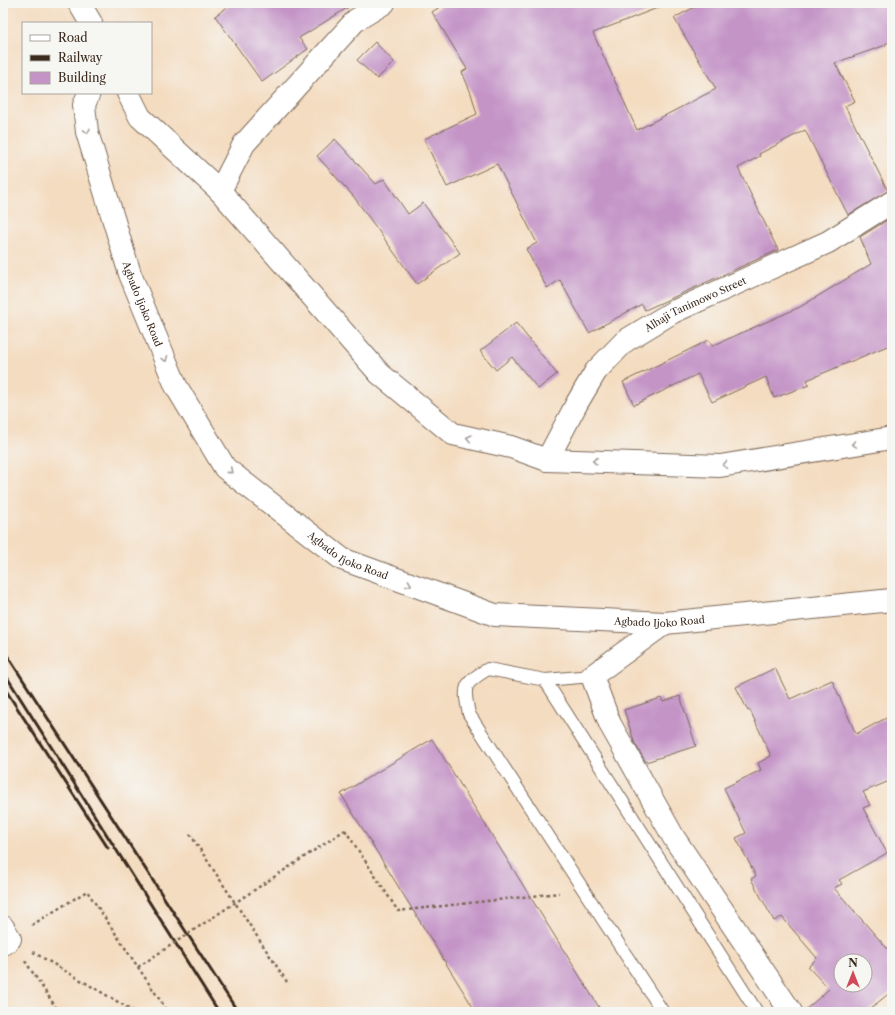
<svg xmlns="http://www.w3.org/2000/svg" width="895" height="1015" font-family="'Libre Caslon Text',serif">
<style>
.building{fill:#c494c7;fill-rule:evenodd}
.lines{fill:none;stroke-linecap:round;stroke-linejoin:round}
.service-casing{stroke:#7c6857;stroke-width:14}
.minor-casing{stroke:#7c6857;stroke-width:24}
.secondary-casing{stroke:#7c6857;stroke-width:24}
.path{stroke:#7c6857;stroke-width:2.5;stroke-dasharray:3 3;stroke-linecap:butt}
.service{stroke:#fff;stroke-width:12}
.minor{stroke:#fff;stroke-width:22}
.secondary{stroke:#fff;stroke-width:22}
.rail{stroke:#3b2a1e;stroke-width:3}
.path-bridge{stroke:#7c6857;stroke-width:2.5;stroke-dasharray:3 3;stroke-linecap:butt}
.oneway{stroke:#a79f9a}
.labels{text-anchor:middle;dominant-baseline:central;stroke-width:4;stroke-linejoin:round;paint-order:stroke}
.street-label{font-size:10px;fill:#3b2a1e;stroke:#f6f6f2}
</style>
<rect width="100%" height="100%" fill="#f6f6f2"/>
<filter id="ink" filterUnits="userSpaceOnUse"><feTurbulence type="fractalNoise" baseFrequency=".025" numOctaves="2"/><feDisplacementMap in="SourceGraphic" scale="8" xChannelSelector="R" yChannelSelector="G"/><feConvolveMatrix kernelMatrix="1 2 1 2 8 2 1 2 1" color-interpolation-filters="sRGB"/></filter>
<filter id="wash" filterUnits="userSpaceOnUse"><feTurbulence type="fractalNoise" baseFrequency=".012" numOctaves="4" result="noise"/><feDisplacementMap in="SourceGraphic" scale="16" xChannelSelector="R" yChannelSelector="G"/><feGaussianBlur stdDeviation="0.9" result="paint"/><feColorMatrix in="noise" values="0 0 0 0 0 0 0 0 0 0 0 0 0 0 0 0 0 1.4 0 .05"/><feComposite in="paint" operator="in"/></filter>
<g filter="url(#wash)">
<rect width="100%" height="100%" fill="#f4dcc0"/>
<g id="blocks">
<!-- building -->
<g class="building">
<polygon points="233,3 355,3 299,38 308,49 262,82 215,16"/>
<polygon points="446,3 665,3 665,5 593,33 637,130 716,89 674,18 702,3 892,3 892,41 885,44 886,45 835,63 855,101 845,106 888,191 848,215 805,130 759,154 760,156 738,168 778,250 645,310 642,304 589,333 560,280 547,288 526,249 537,243 497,164 447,187 424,139 477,114 471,93 462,72 467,69 432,12"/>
<polygon points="375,42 394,62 377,79 357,60"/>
<polygon points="335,139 376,184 384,179 408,214 423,203 460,253 417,284 354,197 317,156"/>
<polygon points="892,217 892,344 807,380 809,385 774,398 766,377 712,402 698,374 634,405 623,382 709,340 712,346 800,307 871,264 860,237"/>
<polygon points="516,323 557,374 538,389 512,357 496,370 480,351"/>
<path d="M775 668 790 699 832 680 856 734 892 715V780L863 792 870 805 863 808 887 853 839 880 842 884 834 888 892 954V991L866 1012H803L829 989 808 967 817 958 782 917 774 921 751 879 756 876 736 838 746 833 724 788 761 770 758 763 771 756 750 710 748 711 736 687ZM841 961H865V985H841Z"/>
<polygon points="680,696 696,746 646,762 635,744 624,710 661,698 663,702"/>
<polygon points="432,739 602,1012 476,1012 341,794"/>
</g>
</g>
</g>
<g filter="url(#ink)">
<use href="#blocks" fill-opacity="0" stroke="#7c6857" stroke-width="1"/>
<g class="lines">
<!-- service casing -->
<g class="service-casing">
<g id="service">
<path d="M592 676 545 680 488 669C463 684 463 686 469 714L663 1012"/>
<polyline points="545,680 757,1012"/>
</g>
</g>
<!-- minor casing -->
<g class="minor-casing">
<g id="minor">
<polyline points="79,3 91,23"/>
<polyline points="220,191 244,144 356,20 384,3"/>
<path id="s1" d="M547 460 577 403 596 371 625 341 673 312 828 242 892 202"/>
<polyline points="665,623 592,676 610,724 674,838 791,1012"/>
<polyline points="3,927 10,939 3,944"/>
</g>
</g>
<!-- secondary casing -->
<g class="secondary-casing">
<g id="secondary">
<path id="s2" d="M89 93 84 105 87 132 130 274 176 386 225 468 342 559 495 615 665 623 892 600"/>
<polyline points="128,93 140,117 220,191 380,374 453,434 511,447 547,460 720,466 892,438"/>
</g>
</g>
<!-- path -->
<g class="path">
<polyline points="345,830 398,911 559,893"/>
<polyline points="190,834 287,982"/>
<polyline points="32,925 87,891 168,1012"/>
<polyline points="33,952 135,1012"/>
<polyline points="25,961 59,1012"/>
</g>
<!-- service -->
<use href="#service" class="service"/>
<!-- minor -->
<use href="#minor" class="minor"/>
<!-- secondary -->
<use href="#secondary" class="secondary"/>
<!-- rail -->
<g class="rail">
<polyline points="3,649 238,1012"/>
<polyline points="3,671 219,1012"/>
<polyline points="3,686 108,848"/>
</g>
<!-- path-bridge -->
<polyline class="path-bridge" points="138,967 345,830"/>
</g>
<!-- one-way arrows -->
<defs><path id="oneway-chevron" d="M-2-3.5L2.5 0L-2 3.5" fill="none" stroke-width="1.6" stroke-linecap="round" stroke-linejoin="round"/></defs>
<g class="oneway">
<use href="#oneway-chevron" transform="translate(87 131) rotate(79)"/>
<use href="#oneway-chevron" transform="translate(165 359) rotate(68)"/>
<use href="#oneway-chevron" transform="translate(469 438) rotate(-167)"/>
<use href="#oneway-chevron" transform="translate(854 444) rotate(171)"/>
<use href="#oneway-chevron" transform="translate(595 461) rotate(-178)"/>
<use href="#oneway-chevron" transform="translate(725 465) rotate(172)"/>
<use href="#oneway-chevron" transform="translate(230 471) rotate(40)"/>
<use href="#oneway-chevron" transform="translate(409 584) rotate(20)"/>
</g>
</g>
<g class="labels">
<!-- street labels -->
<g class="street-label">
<text stroke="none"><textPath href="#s2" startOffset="221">Agbado Ijoko Road</textPath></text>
<text stroke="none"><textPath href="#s1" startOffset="223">Alhaji Tanimowo Street</textPath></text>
<text stroke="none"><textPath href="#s2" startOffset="557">Agbado Ijoko Road</textPath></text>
<text stroke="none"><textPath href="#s2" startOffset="881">Agbado Ijoko Road</textPath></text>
</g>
</g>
<!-- margin -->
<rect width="895" height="1015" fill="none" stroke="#f6f6f2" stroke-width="16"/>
<!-- legend -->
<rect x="22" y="22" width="130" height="72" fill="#f6f6f2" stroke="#aba49d"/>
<rect x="30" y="35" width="20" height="6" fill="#ffffff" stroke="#aba49d"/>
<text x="58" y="42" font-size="12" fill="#3b2a1e">Road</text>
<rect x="30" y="55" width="20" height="6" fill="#3b2a1e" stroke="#aba49d"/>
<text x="58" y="62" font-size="12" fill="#3b2a1e">Railway</text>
<rect x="30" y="72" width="20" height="12" fill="#c494c7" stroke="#aba49d"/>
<text x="58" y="82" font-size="12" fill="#3b2a1e">Building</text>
<!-- north arrow -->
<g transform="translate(853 973)"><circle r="19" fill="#f6f6f2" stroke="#aba49d"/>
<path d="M0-3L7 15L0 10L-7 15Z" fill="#d1495b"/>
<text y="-6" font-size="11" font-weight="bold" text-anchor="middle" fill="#3b2a1e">N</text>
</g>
</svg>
